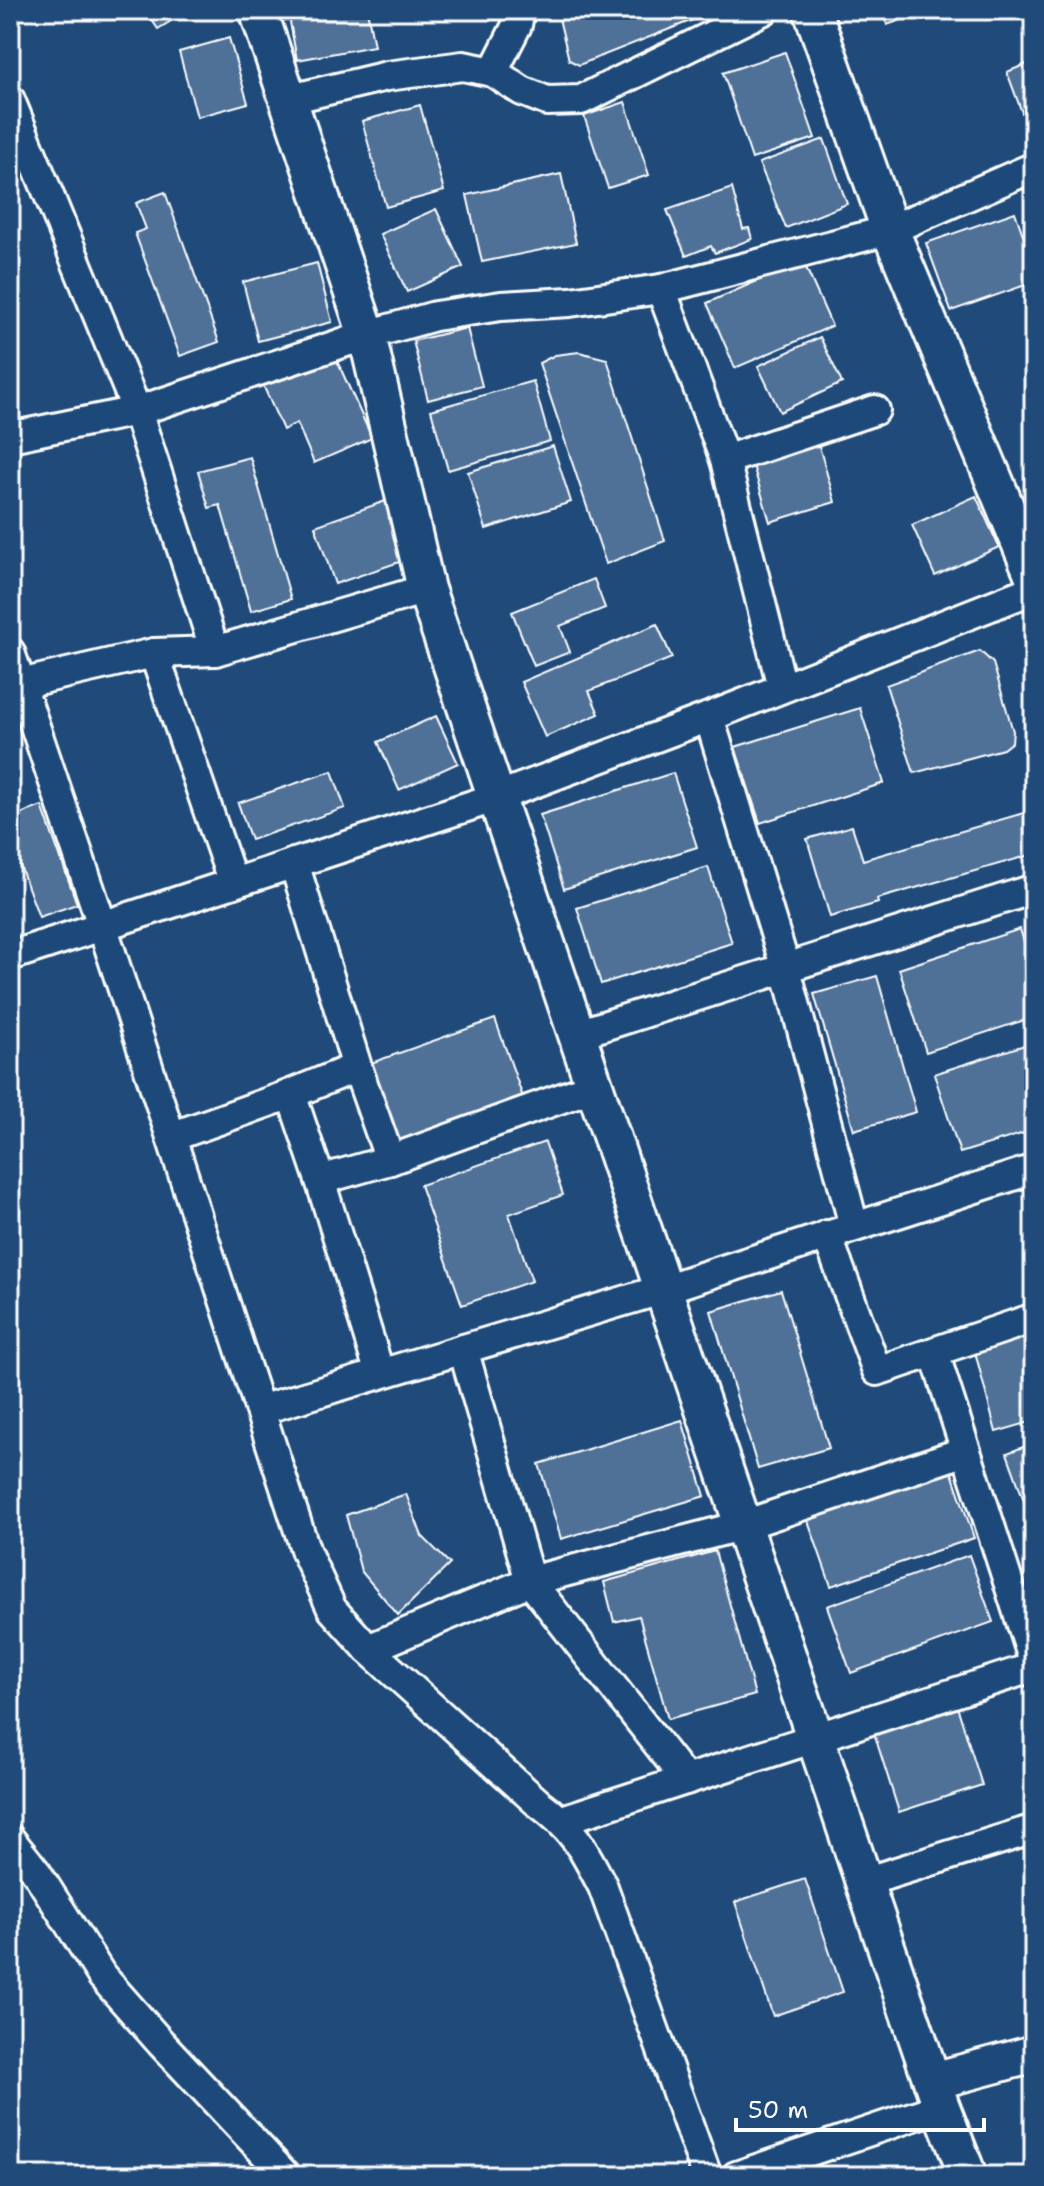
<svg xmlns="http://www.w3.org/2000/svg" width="1044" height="2186" font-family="'Shantell Sans',sans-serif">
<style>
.building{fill:#507197;stroke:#fff;stroke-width:2}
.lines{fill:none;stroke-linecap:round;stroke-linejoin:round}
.minor-casing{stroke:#fff;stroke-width:34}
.tertiary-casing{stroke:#fff;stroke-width:42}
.minor{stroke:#1f4a7a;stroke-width:28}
.tertiary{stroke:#1f4a7a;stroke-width:36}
</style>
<rect width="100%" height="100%" fill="#1f4a7a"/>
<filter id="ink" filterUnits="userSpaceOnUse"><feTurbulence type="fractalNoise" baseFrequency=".0125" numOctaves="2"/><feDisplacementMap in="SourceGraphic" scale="16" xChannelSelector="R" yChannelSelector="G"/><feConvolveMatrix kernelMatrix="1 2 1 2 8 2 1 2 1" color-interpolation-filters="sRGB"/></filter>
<g filter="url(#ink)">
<!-- building -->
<g class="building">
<polygon points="145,10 189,10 158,29"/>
<polygon points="295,10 367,10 374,46 297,60 288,11"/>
<polygon points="557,10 718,10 579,65 569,60"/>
<polygon points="882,10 930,10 887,25"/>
<polygon points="229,38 248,103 197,117 179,52"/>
<polygon points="785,52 815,138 752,159 723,73"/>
<polygon points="1034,61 1034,132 1030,134 1007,72"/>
<polygon points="625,102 649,175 608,188 584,116"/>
<polygon points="420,105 444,191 386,207 362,121"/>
<polygon points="824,139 847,204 786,228 759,163"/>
<polygon points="561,174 576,243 482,262 467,195"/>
<polygon points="732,188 743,229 749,228 752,239 715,253 711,246 686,256 667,210"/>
<polygon points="165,192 219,342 180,356 135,233 146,229 136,203"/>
<polygon points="436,209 463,267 407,292 380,234"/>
<polygon points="1015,212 1034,266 1034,282 951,311 926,243"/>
<polygon points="803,261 832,326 735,368 707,303"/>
<polygon points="317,263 332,322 258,341 243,282"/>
<polygon points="467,328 482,386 428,400 413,341"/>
<polygon points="820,337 842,383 780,412 758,366"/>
<polygon points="579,352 607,359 665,541 606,564 539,363 555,355"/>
<polygon points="334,354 372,438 314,463 297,423 283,430 263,385"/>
<polygon points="533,381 550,441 448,470 431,410"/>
<polygon points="817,439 835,502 770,522 751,459"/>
<polygon points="553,446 571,502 486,529 468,472"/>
<polygon points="250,457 291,599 251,611 220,505 209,508 198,471"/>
<polygon points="976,496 999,547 935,576 912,525"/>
<polygon points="391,499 411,558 335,584 315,526"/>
<polygon points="594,579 605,608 560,626 570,652 534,666 512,612"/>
<polygon points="657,624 672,658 589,691 599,714 545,737 521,682"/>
<polygon points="980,651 993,663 1013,731 1012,742 1003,749 914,773 886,685"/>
<polygon points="860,708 884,783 760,823 735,747"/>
<polygon points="436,716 458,763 399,790 378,742"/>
<polygon points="332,771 345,808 251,840 238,803"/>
<polygon points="673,773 697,847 564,889 540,815"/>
<polygon points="42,806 77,904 39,917 10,839 10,818"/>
<polygon points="1034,810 1034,854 877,899 878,903 830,917 807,839 852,826 863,860"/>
<polygon points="708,867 732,943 601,984 577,908"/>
<polygon points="1020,929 1034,973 1034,1017 926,1052 899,969"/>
<polygon points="877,976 916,1112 854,1130 814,994"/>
<polygon points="495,1019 524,1100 398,1145 368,1064"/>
<polygon points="1034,1042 1034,1130 960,1153 934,1074"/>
<polygon points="545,1142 563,1195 509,1214 532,1281 462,1305 420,1185"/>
<polygon points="781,1290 829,1448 758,1469 711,1311"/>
<polygon points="1034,1332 1034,1421 996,1432 974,1348"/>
<polygon points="682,1420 705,1496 561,1539 539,1464"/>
<polygon points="1034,1443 1034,1503 1026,1506 1007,1453"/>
<polygon points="949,1464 974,1538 831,1586 805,1512"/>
<polygon points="406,1494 422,1536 450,1564 398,1615 361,1571 346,1515"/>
<polygon points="715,1551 755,1695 668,1719 639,1616 614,1622 604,1582"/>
<polygon points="969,1555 993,1622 851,1673 827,1606"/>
<polygon points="956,1703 982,1785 899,1812 873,1730"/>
<polygon points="805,1879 843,1992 773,2016 735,1902"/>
</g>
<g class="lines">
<!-- minor casing -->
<g class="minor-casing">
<g id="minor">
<polyline points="493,72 517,25 520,10"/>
<polyline points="290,99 387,76 463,66 493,72 522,91 547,101 581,100 764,10"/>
<polyline points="10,100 137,411 215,651"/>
<polyline points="661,289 725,460 782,687"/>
<polyline points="10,437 137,411 367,335 435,316 501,306 570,302 661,289 890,230 1034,167"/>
<polyline points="725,460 875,410"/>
<path d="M10 652 102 925 306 1552 332 1609 368 1649 537 1802C574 1829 583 1848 603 1887L707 2176"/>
<polyline points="154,653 233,883"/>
<polyline points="20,684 154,653 215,651 426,589"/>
<polyline points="709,717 786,969 854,1226"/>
<polyline points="294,863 357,1067 390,1160"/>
<polyline points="10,956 497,797 709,717 1034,589"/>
<polyline points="578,1034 1034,889"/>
<polyline points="291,1094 320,1180 380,1374"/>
<polyline points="171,1137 291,1094 357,1067"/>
<polyline points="320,1180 390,1160 595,1086"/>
<polyline points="827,1235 877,1371 1034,1318"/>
<polyline points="463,1349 530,1581 686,1780"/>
<polyline points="934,1352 1034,1662"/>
<polyline points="260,1410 664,1289 1034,1169"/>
<polyline points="368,1649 530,1581 744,1525 966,1451"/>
<polyline points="562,1820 1034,1667"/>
<polyline points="10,1839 37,1873 102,1976 161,2043 286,2176"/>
<polyline points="864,1882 1034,1829"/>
<polyline points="736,2176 941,2107"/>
</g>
</g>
<!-- tertiary casing -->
<g class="tertiary-casing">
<g id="tertiary">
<polyline points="258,10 367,335 426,589 864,1882 941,2107 968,2176"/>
<polyline points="812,10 890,230 1034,576"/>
<polyline points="933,2081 1034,2054"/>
</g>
</g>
<!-- minor -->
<use href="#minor" class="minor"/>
<!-- tertiary -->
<use href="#tertiary" class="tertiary"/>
</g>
</g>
<!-- margin -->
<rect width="1044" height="2186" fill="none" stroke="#1f4a7a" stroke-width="40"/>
<rect x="20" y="20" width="1004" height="2146" fill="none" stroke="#fff" stroke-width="3" filter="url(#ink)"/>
<!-- scale -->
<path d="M736 2118v12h248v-12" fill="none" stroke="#ffffff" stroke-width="4"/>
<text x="748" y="2118" font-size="24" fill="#ffffff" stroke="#1f4a7a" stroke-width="6" paint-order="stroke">50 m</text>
</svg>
